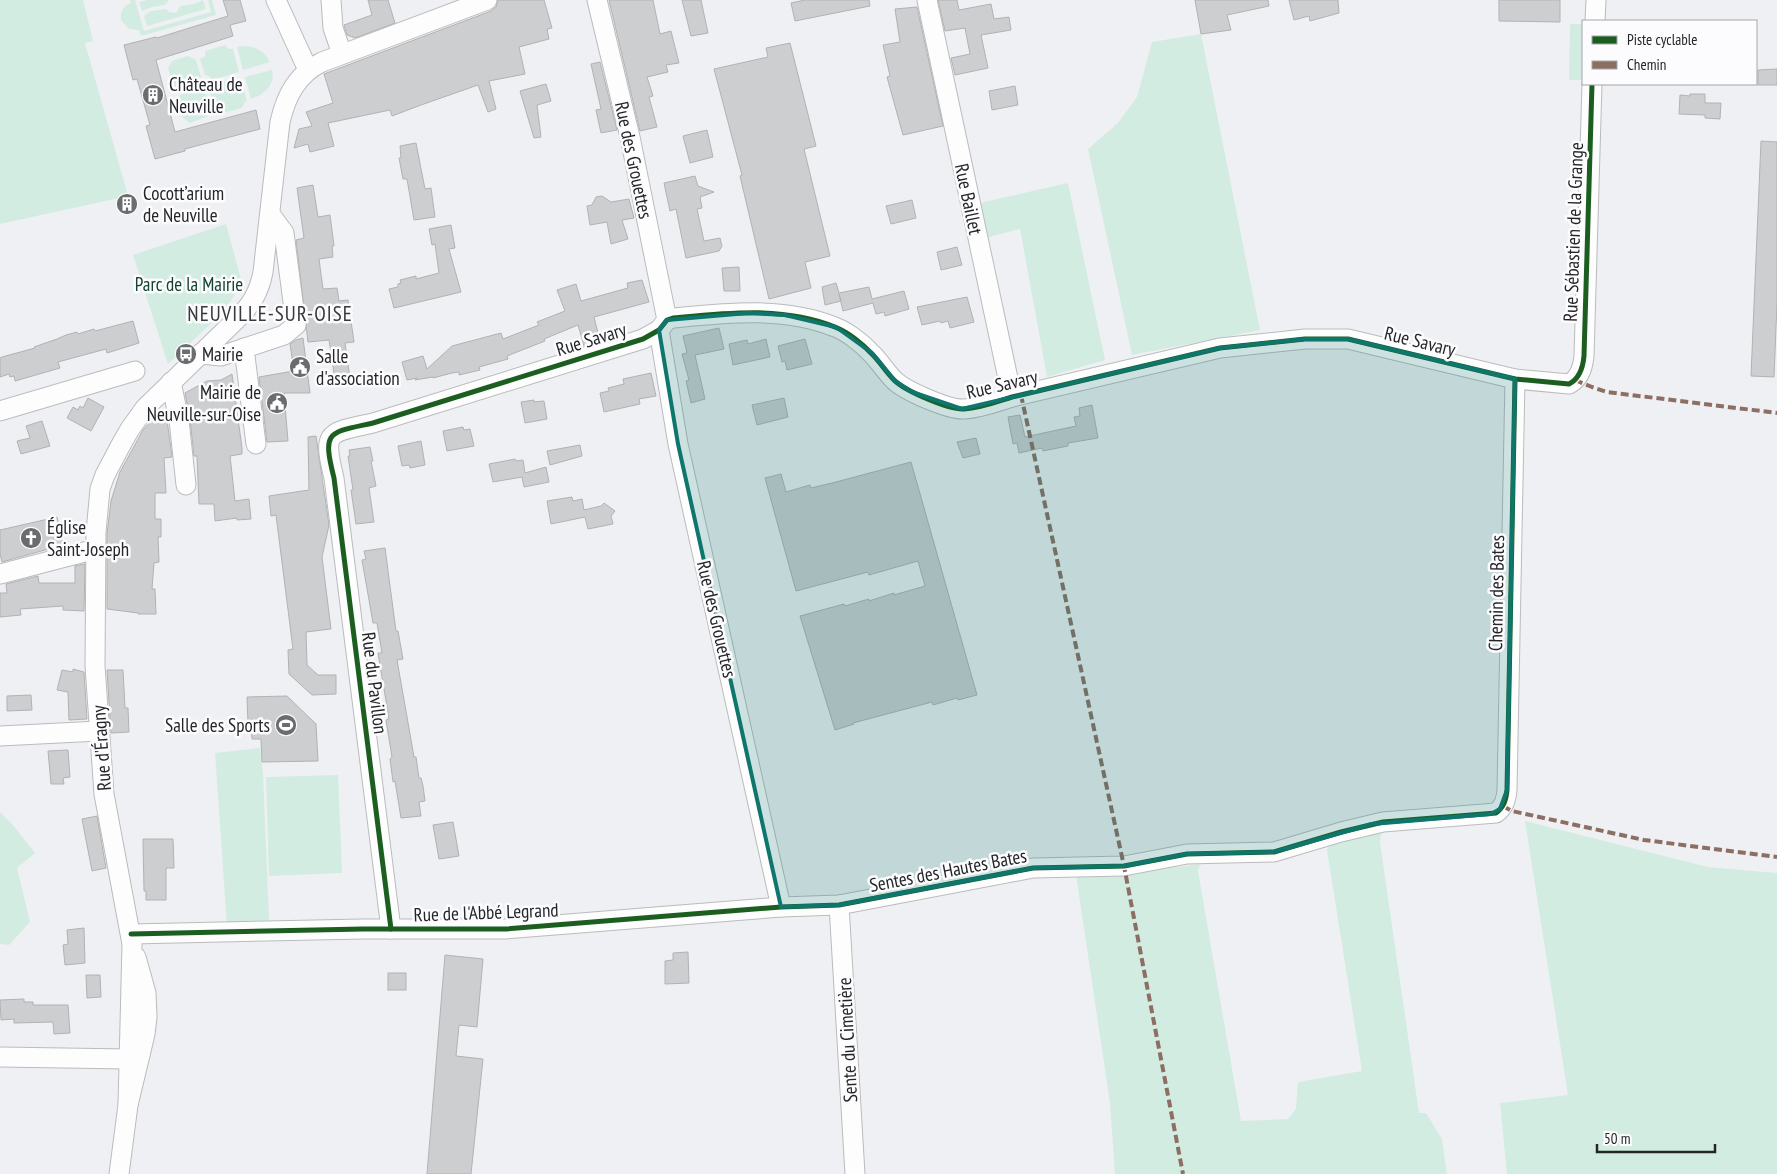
<svg xmlns="http://www.w3.org/2000/svg" width="1777" height="1174" font-family="'PT Sans Narrow',sans-serif">
<style>
.green{fill:#d3ece1}
.building{fill:#cdced0;stroke:#b2b2b4}
.lines{fill:none;stroke-linecap:round;stroke-linejoin:round}
.minor-casing{stroke:#bbbbbe;stroke-width:21}
.minor{stroke:#fdfdfd;stroke-width:19}
.quiet{stroke:#8d6e63;stroke-width:4;stroke-dasharray:8 4;stroke-linecap:butt}
.cycleway-casing{stroke:#fcfcfe;stroke-width:8}
.cycleway{stroke:#1b5e20;stroke-width:5}
.marked{fill:#0f766e;fill-opacity:0.2;stroke:#0f766e;stroke-width:4;stroke-linejoin:round}
.labels{text-anchor:middle;dominant-baseline:central;stroke-width:5;stroke-linejoin:round;paint-order:stroke}
.poi-label{font-size:19px;fill:#242527;stroke:#fcfcfe;text-anchor:start}
.street-label{font-size:19px;fill:#242527;stroke:#fcfcfe}
.park-label{font-size:19px;fill:#124230;stroke:#fcfcfe}
.quarter-label{font-size:21px;letter-spacing:1px;fill:#37383c;stroke:#fcfcfe}
</style>
<rect width="100%" height="100%" fill="#eff0f3"/>
<!-- green -->
<g class="green">
<polygon points="0,0 83,0 93,41 85,43 128,196 0,224"/>
<path d="M130 0H135L144 31 211 12 208 0H212L216 15 141 36 139 30 129 29 121 20C120 11 123 6 131 3Z"/>
<polygon points="147,0 169,0 165,5 152,7 142,11 139,2"/>
<polygon points="203,0 206,9 147,26 144,16 151,11 166,9 169,12 176,13 180,6 194,4"/>
<polygon points="1570,24 1583,24 1583,80 1569,80"/>
<polygon points="1201,34 1260,330 1132,355 1088,149 1118,123 1137,97 1152,42"/>
<polygon points="225,45 229,49 233,49 239,72 212,80 209,76 205,75 200,59 205,56 205,51"/>
<path d="M243 46C255 46 265 51 270 62L243 70 237 47Z"/>
<polygon points="188,56 196,60 201,77 197,79 196,84 179,89 173,85 168,68 172,61"/>
<path d="M272 70C276 84 264 95 251 99L245 77Z"/>
<polygon points="240,78 247,101 244,103 242,108 223,113 221,111 215,110 210,93 213,90 214,85"/>
<polygon points="198,90 202,93 206,94 211,111 206,117 190,123 183,118 177,102 181,94"/>
<polygon points="1068,183 1105,360 1047,377 1020,229 978,240 971,205"/>
<polygon points="226,224 242,283 224,311 168,364 133,255"/>
<polygon points="260,748 263,773 269,920 227,926 215,753"/>
<polygon points="338,775 342,873 269,876 266,777"/>
<polygon points="0,812 12,824 35,853 17,868 30,922 9,945 0,944"/>
<polygon points="1525,821 1708,867 1777,873 1777,1174 1507,1174 1500,1103 1568,1095"/>
<polygon points="1382,828 1380,842 1419,1113 1426,1113 1442,1139 1447,1174 1115,1174 1110,1103 1076,875 1106,876 1200,864 1198,871 1241,1121 1288,1119 1296,1109 1298,1082 1362,1071 1327,850 1330,844"/>
</g>
<!-- building -->
<g class="building">
<polygon points="223,0 240,0 246,21 230,25 233,36 156,60 175,132 256,110 260,129 185,149 185,151 155,159 146,126 150,125 137,79 133,80 124,45 156,37 157,38 228,16"/>
<polygon points="368,0 388,0 395,23 355,38 347,35 344,25 372,15"/>
<polygon points="498,0 544,0 552,28 547,29 549,39 519,47 525,74 489,81 496,109 488,112 478,85 421,105 392,116 390,110 328,123 334,146 310,152 308,144 294,148 299,129 312,126 306,112 333,103 324,74 491,11 496,7"/>
<polygon points="609,0 653,0 660,34 671,31 679,63 666,65 668,72 647,77 653,96 649,97 657,127 640,131"/>
<polygon points="682,0 701,0 708,33 691,36"/>
<polygon points="805,0 869,0 870,6 795,21 791,3"/>
<polygon points="938,0 957,0 959,10 991,4 994,19 1009,17 1011,30 981,35 988,68 955,75 951,58 970,54 965,28 945,31"/>
<polygon points="1195,0 1268,0 1269,6 1227,15 1231,30 1201,34"/>
<polygon points="1289,0 1338,0 1339,13 1310,21 1309,16 1294,20"/>
<polygon points="1499,0 1560,0 1560,22 1499,21"/>
<polygon points="917,7 943,126 903,135 887,77 890,76 883,45 900,42 895,9"/>
<polygon points="790,43 816,146 804,149 830,256 805,262 811,288 769,299 740,176 742,175 714,69 768,57 766,48"/>
<polygon points="600,62 617,130 601,133 596,110 601,109 591,64"/>
<polygon points="1777,69 1777,85 1758,85 1758,70"/>
<polygon points="546,84 551,101 537,105 541,137 534,138 520,91"/>
<polygon points="1015,86 1018,105 992,110 989,91"/>
<polygon points="1690,94 1705,94 1705,103 1721,103 1720,119 1705,118 1705,115 1679,114 1680,95 1690,96"/>
<polygon points="707,130 713,157 690,163 683,136"/>
<polygon points="1761,141 1777,142 1777,303 1774,377 1751,376"/>
<polygon points="416,143 425,189 431,188 435,217 414,220 407,179 403,179 399,158 401,158 400,146"/>
<polygon points="695,176 698,186 714,192 700,197 702,208 697,209 704,241 720,238 722,246 719,251 686,258 676,209 670,211 664,183"/>
<polygon points="313,185 318,217 330,215 334,246 332,246 333,257 319,259 323,289 337,288 339,301 348,300 354,342 345,343 350,378 335,380 329,340 308,342 296,240 304,238 297,188"/>
<polygon points="602,196 611,202 629,199 634,218 622,220 628,239 611,244 607,222 590,225 587,206 592,205 596,197"/>
<polygon points="912,200 916,218 891,224 886,206"/>
<polygon points="451,225 455,248 449,249 461,292 394,308 389,289 398,287 398,284 401,283 400,280 416,276 416,279 439,273 435,244 432,245 429,229"/>
<polygon points="957,247 962,265 941,270 937,252"/>
<polygon points="739,267 740,291 724,291 722,268"/>
<polygon points="642,280 649,302 594,317 600,341 584,346 578,325 544,339 545,341 507,356 508,359 479,367 480,370 459,375 459,372 452,373 433,378 433,377 415,380 417,378 407,380 402,362 423,356 427,369 452,346 501,333 503,339 539,325 537,322 565,311 557,290 576,284 581,301 628,288 627,283"/>
<polygon points="836,283 839,293 869,287 872,299 904,291 909,309 885,316 884,312 876,314 873,303 843,311 839,294 841,301 825,305 822,287"/>
<polygon points="967,297 974,322 950,328 948,321 941,323 940,321 922,325 917,307"/>
<polygon points="133,321 139,343 107,353 106,349 58,362 60,368 15,381 14,376 10,377 9,374 0,377 0,358 2,357 35,348 34,347 57,339 66,335 77,332 78,334 94,329 95,331"/>
<polygon points="719,328 724,349 695,355 705,399 691,403 686,381 689,380 682,354 687,353 683,336"/>
<polygon points="303,338 310,393 284,393 288,441 267,442 259,377 294,371 290,344 296,340"/>
<polygon points="766,339 770,357 733,365 729,344 747,340 748,344"/>
<polygon points="805,339 812,364 787,370 785,361 782,362 778,346"/>
<polygon points="651,373 656,396 639,399 640,404 604,412 600,393 609,391 608,388 624,384 623,379"/>
<polygon points="232,374 242,448 242,454 230,456 235,501 249,499 251,519 237,520 237,518 215,521 214,504 199,504 197,456 194,456 190,419 185,393 207,381 221,380"/>
<polygon points="88,398 104,407 91,431 67,418 73,407 78,410 80,406 83,408"/>
<polygon points="784,398 788,417 757,425 752,405"/>
<polygon points="534,400 534,402 544,401 547,419 525,423 521,402"/>
<polygon points="1092,405 1098,438 1068,443 1068,446 1043,451 1042,448 1019,453 1017,443 1013,444 1008,417 1020,415 1025,437 1076,426 1074,417 1080,416 1079,408"/>
<polygon points="152,420 167,420 172,457 164,458 166,493 155,493 155,519 161,519 161,537 158,537 159,562 154,563 152,589 155,589 156,614 138,614 138,613 107,609 107,534 111,501 120,472 143,430"/>
<polygon points="42,421 50,446 21,454 17,441 30,438 26,426"/>
<polygon points="463,427 464,430 470,429 474,446 447,451 443,431"/>
<polygon points="316,436 329,525 322,557 331,629 306,632 307,665 318,675 336,675 336,694 312,695 289,674 288,650 293,649 276,515 271,516 269,496 309,490 308,437"/>
<polygon points="976,438 980,454 963,458 957,442"/>
<polygon points="421,441 425,465 410,468 409,465 402,466 398,446"/>
<polygon points="580,445 582,456 550,465 547,451"/>
<polygon points="370,447 373,461 371,461 376,486 369,488 374,522 356,524 351,490 353,490 348,456 350,456 349,450"/>
<polygon points="515,459 516,461 523,460 525,473 546,467 549,482 524,487 522,477 493,482 489,464"/>
<polygon points="911,462 977,695 958,700 957,698 933,705 932,702 853,723 854,724 835,730 800,616 844,604 845,606 869,599 869,601 894,593 894,595 925,586 918,561 869,575 868,572 796,591 765,478 781,474 786,492 810,485 811,488 836,482"/>
<polygon points="572,497 573,501 582,499 584,510 601,506 604,503 615,511 611,516 613,524 588,529 585,517 551,524 547,501"/>
<polygon points="57,517 63,545 2,562 0,554 0,530"/>
<polygon points="385,548 396,631 398,631 403,659 397,660 414,757 416,757 419,778 421,778 423,786 425,801 419,802 421,816 401,818 395,781 393,782 390,759 392,757 386,720 389,719 378,653 382,653 377,623 373,623 362,560 366,559 364,551"/>
<polygon points="85,564 84,611 63,610 63,606 20,609 21,615 0,617 0,593 7,593 6,584 38,576 39,583 75,583 75,566"/>
<polygon points="73,669 84,672 87,719 69,720 68,692 57,690 62,670 73,672"/>
<polygon points="107,670 123,670 125,708 128,708 129,732 111,733"/>
<polygon points="31,695 32,710 7,711 7,696"/>
<polygon points="287,696 316,724 318,761 262,762 261,739 252,739 251,723 248,723 247,697"/>
<polygon points="68,750 70,777 63,778 64,784 51,784 48,751"/>
<polygon points="97,816 106,868 92,871 82,819"/>
<polygon points="453,822 459,856 439,859 433,825"/>
<polygon points="143,839 173,839 174,868 166,868 166,900 146,900 146,891 144,891"/>
<polygon points="84,928 85,963 65,965 63,945 68,944 67,930"/>
<polygon points="688,952 689,983 665,984 665,961 673,960 673,953"/>
<polygon points="445,955 483,959 477,1027 459,1025 456,1056 483,1059 471,1174 427,1174"/>
<rect x="388" y="973" width="18" height="17"/>
<polygon points="86,975 100,975 101,997 87,998"/>
<polygon points="24,999 24,1002 33,1002 33,1005 68,1005 70,1033 54,1034 53,1022 14,1023 14,1019 1,1020 0,1000"/>
</g>
<g class="lines">
<!-- minor casing -->
<g class="minor-casing">
<g id="minor">
<polyline points="276,0 308,70"/>
<polyline points="331,0 333,28 342,54"/>
<polyline points="597,0 630,137 667,320"/>
<polyline points="927,0 1012,397"/>
<polyline points="1595,21 1596,0"/>
<polyline points="659,330 678,444 781,907"/>
<polyline points="244,348 256,444"/>
<polyline points="200,354 221,356 284,335 296,325 284,233 270,214"/>
<polyline points="171,382 179,420 186,485"/>
<polyline points="0,411 135,371"/>
<polyline points="0,574 96,549"/>
<polyline points="0,736 99,731"/>
<polyline points="839,905 855,1174"/>
<path d="M391 929 334 478C322 430 328 433 373 423L643 339 659 330 667 320 673 318C726 313 784 306 835 327 848 332 863 344 872 354 880 362 886 372 894 380 905 391 949 410 964 409 981 408 996 402 1012 397L1220 348 1305 339H1348L1515 379 1569 384C1579 379 1583 367 1584 356L1592 84"/>
<path d="M131 934 363 929H506L781 907 839 905 1033 868 1124 866 1187 854 1274 852 1341 832 1383 822 1496 813C1504 807 1506 800 1507 790L1515 379"/>
<polyline points="0,1057 128,1059 140,1055"/>
<path d="M128 1105 132 944 104 794 95 666 96 532 100 489 105 475 123 441 130 429 145 408 237 319C251 305 259 293 263 272L280 122C286 96 297 74 322 62L487 0"/>
<polyline points="119,1174 128,1105 145,1034 147,1017 146,993 136,957"/>
</g>
</g>
<!-- minor -->
<use href="#minor" class="minor"/>
<!-- quiet -->
<g class="quiet">
<polyline points="1575,380 1592,387 1607,392 1777,413"/>
<polyline points="1021,395 1124,866 1183,1174"/>
<polyline points="1503,806 1512,811 1644,840 1777,857"/>
</g>
<!-- cycleway casing -->
<g class="cycleway-casing">
<g id="cycleway">
<path d="M391 929 334 478C322 430 328 433 373 423L643 339 659 330 667 320 673 318C726 313 784 306 835 327 848 332 863 344 872 354 880 362 886 372 894 380 905 391 949 410 964 409 981 408 996 402 1012 397L1220 348 1305 339H1348L1515 379 1569 384C1579 379 1583 367 1584 356L1592 84"/>
<path d="M131 934 363 929H506L781 907 839 905 1033 868 1124 866 1187 854 1274 852 1341 832 1383 822 1496 813C1504 807 1506 800 1507 790L1515 379"/>
</g>
</g>
<!-- cycleway -->
<use href="#cycleway" class="cycleway"/>
</g>
<!-- marked area -->
<path class="marked" d="M748 313 785 315 836 327 872 353 895 381 912 392 962 409 1220 348 1305 339H1348L1515 379 1507 790 1500 809 1491 814 1372 824 1274 852 1187 854 1124 866 1033 868 839 905 781 907 678 444 659 330 667 320Z"/>
<!-- icons -->
<defs>
<g id="building-disc" transform="scale(1.125)"><circle r="9.5" fill="#6b6c6e" stroke="#fcfcfe"/><path d="M-4-6H4V6H1V3H-1V6H-4ZM-2.5-4.3h1.7v1.8h-1.7ZM.8-4.3h1.7v1.8H.8ZM-2.5-1h1.7V.8h-1.7ZM.8-1h1.7V.8H.8Z" fill="#fff"/></g>
<g id="bus-disc" transform="scale(1.125)"><circle r="9.5" fill="#6b6c6e" stroke="#fcfcfe"/><path d="M-5-6H5V4H4V6H2V4H-2V6H-4V4H-5ZM-3.5-4V0h7V-4ZM-3.5 1.2v1.5H-2V1.2ZM2 1.2v1.5H3.5V1.2Z" fill="#fff"/></g>
<g id="civic-disc" transform="scale(1.125)"><circle r="9.5" fill="#6b6c6e" stroke="#fcfcfe"/><path d="M-.6-6.5H3V-4.5H.6V-3L4-1V1h2V6H-6V1h2V-1L-.6-3ZM-1.2 2.5V6h2.4V2.5Z" fill="#fff"/></g>
<g id="church-disc" transform="scale(1.125)"><circle r="9.5" fill="#6b6c6e" stroke="#fcfcfe"/><path d="M-1.2-6h2.4v3.5h3.3v2.4h-3.3V6h-2.4V-.1h-3.3v-2.4h3.3Z" fill="#fff"/></g>
<g id="stadium-disc" transform="scale(1.125)"><circle r="9.5" fill="#6b6c6e" stroke="#fcfcfe"/><path d="M0-5a6.5 5 0 1 0 0 10a6.5 5 0 1 0 0-10ZM-3.5-1.8h7v3.6h-7Z" fill="#fff"/></g>
</defs>
<g fill-rule="evenodd">
<use href="#building-disc" x="153" y="95"/>
<use href="#building-disc" x="127" y="204"/>
<use href="#bus-disc" x="186" y="354"/>
<use href="#civic-disc" x="300" y="367"/>
<use href="#civic-disc" x="277" y="403"/>
<use href="#church-disc" x="31" y="538"/>
<use href="#stadium-disc" x="286" y="725"/>
</g>
<g class="labels">
<!-- poi labels -->
<g class="poi-label">
<text x="169" y="84">Château de<tspan x="169" dy="22">Neuville</tspan></text>
<text x="143" y="193">Cocott’arium<tspan x="143" dy="22">de Neuville</tspan></text>
<text x="202" y="354">Mairie</text>
<text x="316" y="356">Salle<tspan x="316" dy="22">d'association</tspan></text>
<text x="261" y="392" text-anchor="end">Mairie de<tspan x="261" dy="22">Neuville-sur-Oise</tspan></text>
<text x="47" y="527">Église<tspan x="47" dy="22">Saint-Joseph</tspan></text>
<text x="270" y="725" text-anchor="end">Salle des Sports</text>
</g>
<!-- street labels -->
<g class="street-label">
<text transform="translate(634 160) rotate(78)">Rue des Grouettes</text>
<text transform="translate(969 199) rotate(78)">Rue Baillet</text>
<text transform="translate(1573 232) rotate(-88)">Rue Sébastien de la Grange</text>
<text transform="translate(591 339) rotate(-17)">Rue Savary</text>
<text transform="translate(1420 341) rotate(14)">Rue Savary</text>
<text transform="translate(1002 384) rotate(-13)">Rue Savary</text>
<text transform="translate(1496 593) rotate(-89)">Chemin des Bates</text>
<text transform="translate(717 619) rotate(77)">Rue des Grouettes</text>
<text transform="translate(375 683) rotate(83)">Rue du Pavillon</text>
<text transform="translate(101 748) rotate(-94)">Rue d'Éragny</text>
<text transform="translate(948 870) rotate(-11)">Sentes des Hautes Bates</text>
<text transform="translate(486 912) rotate(-2)">Rue de l'Abbé Legrand</text>
<text transform="translate(847 1040) rotate(-93)">Sente du Cimetière</text>
</g>
<!-- park labels -->
<g class="park-label">
<text x="189" y="284">Parc de la Mairie</text>
</g>
<!-- quarter labels -->
<g class="quarter-label">
<text x="270" y="313">NEUVILLE-SUR-OISE</text>
</g>
</g>
<!-- legend -->
<rect x="1582" y="20" width="175" height="65" fill="#fcfcfe" stroke="#a6a6a8"/>
<rect x="1592" y="36" width="25" height="8" fill="#1b5e20" stroke="#a6a6a8"/>
<text x="1627" y="45" font-size="15" fill="#242527">Piste cyclable</text>
<rect x="1592" y="61" width="25" height="8" fill="#8d6e63" stroke="#a6a6a8"/>
<text x="1627" y="70" font-size="15" fill="#242527">Chemin</text>
<!-- scale -->
<path d="M1597 1144v8h118v-8" fill="none" stroke="#242527" stroke-width="2.5"/>
<text x="1604" y="1144" font-size="15" fill="#242527" stroke="#fcfcfe" stroke-width="4" paint-order="stroke">50 m</text>
</svg>
